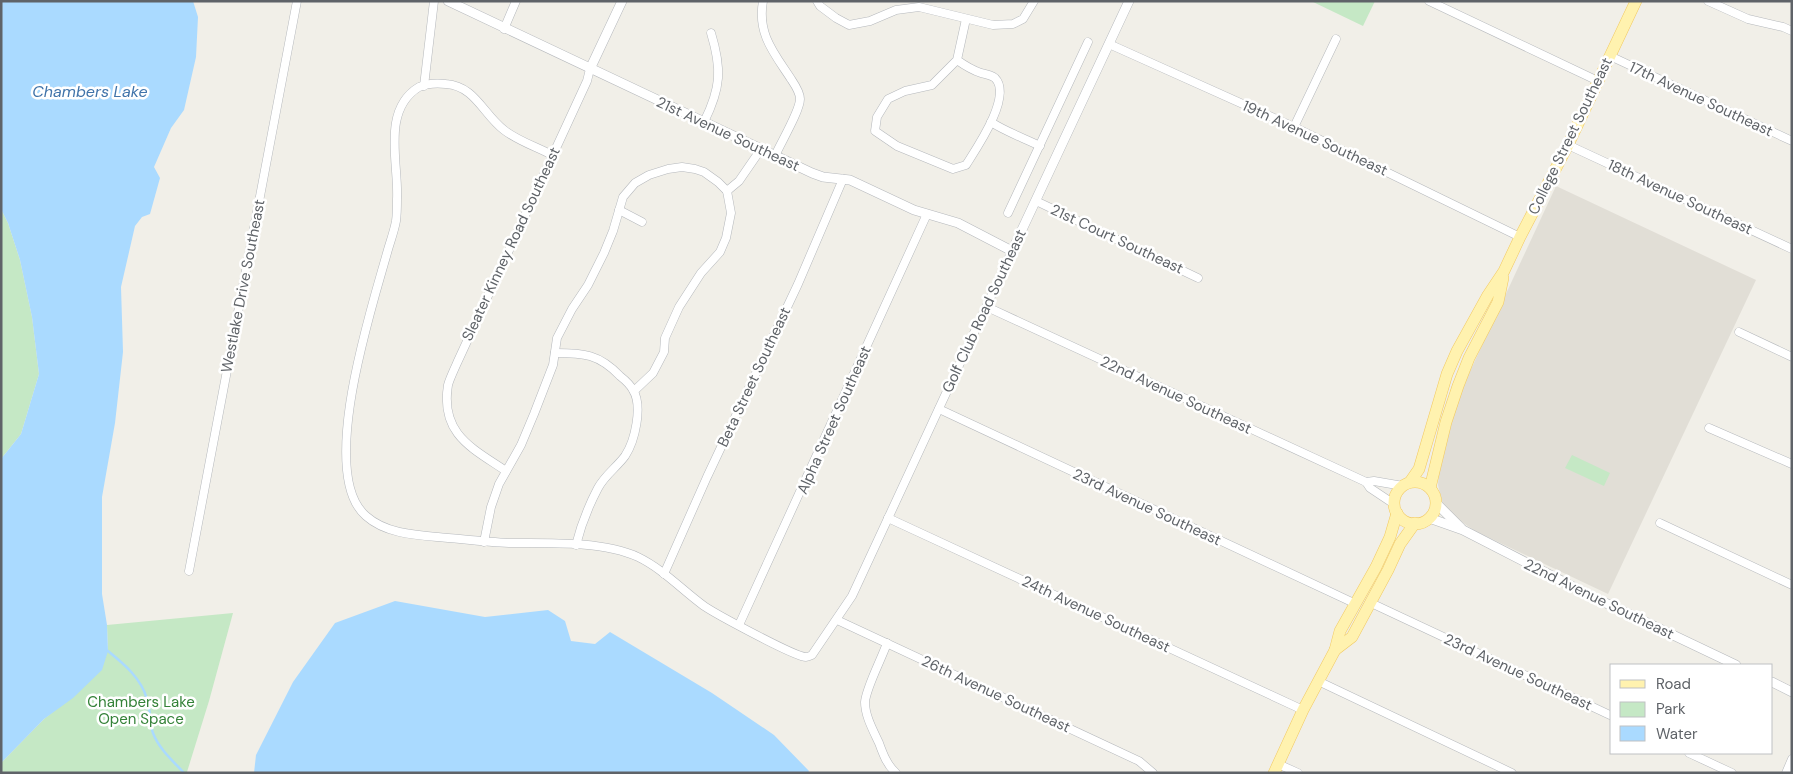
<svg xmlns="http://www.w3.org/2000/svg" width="1793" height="774" font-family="'DM Sans',sans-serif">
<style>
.education{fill:#e1ded6}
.green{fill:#c5e8c5}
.water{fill:#aadaff}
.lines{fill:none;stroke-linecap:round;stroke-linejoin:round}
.stream{stroke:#aadaff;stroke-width:2.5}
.minor-casing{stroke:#b5b8bc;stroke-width:9}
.tertiary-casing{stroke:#b5b8bc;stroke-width:10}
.primary-casing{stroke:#f2c960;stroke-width:12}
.minor{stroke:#fff;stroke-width:8}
.tertiary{stroke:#fff;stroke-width:9}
.primary{stroke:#fff2af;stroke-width:11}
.labels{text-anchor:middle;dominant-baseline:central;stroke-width:5;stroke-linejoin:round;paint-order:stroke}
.street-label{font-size:15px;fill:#5f6368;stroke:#fff}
.park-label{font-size:15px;fill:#348238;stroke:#fff}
.water-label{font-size:16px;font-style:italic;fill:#4174aa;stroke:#fff}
</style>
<rect width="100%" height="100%" fill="#f1efe8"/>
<!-- education -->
<polygon class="education" points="1556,186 1756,280 1608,594 1475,531 1456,518 1442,502 1438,485 1439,469 1459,395"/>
<!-- green -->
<g class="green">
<polygon points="1311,1 1375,1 1363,26"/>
<polygon points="1,209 8,223 20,260 32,317 39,374 21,434 1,459"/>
<polygon points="1572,455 1610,473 1604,486 1565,468"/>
<polygon points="233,613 209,701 187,772 188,773 1,773 1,763 44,719 78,692 108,651 107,625"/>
</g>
<!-- water -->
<g class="water">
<polygon points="1,1 193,1 198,17 196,57 184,110 171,128 154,167 160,178 150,214 142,217 135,226 121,287 123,352 115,423 102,497 102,594 107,625 108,651 102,670 73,698 44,719 1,763 1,459 21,434 39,374 32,317 20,260 8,223 1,209"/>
<polygon points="395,601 485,617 548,610 565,621 571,641 595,644 610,632 712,693 774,735 809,771 808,773 254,773 256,755 293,682 335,623"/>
</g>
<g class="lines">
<!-- stream -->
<path class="stream" d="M108 651C124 664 141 678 147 699 151 710 149 723 153 733 159 749 173 761 184 773"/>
<!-- minor casing -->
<g class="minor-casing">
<g id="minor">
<path d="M763 1C757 34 774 53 791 79 795 85 800 92 800 99 800 111 780 144 775 156"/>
<polyline points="817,1 820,6 836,18 849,25 870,21 896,10 919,7 993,25 1013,24 1023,19 1034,1"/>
<polyline points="1429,1 1598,81"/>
<polyline points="1708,1 1748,19 1783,27 1792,31"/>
<polyline points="504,29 516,1"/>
<polyline points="1109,44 1294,127 1520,237"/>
<polyline points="1610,56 1792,141"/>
<path d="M957 60C964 65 972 70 981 73 986 74 991 75 995 78 1013 96 976 149 966 165L953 169 897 146 875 131 877 117 888 99 905 91 932 85 957 60 966 19"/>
<polyline points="424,86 434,1"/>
<path d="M704 122C721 88 722 69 711 33"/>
<path d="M991 122C1006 132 1024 138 1040 146"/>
<polyline points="1294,127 1336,39"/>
<polyline points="1568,145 1792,249"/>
<path d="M552 155C537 147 518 141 504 130 483 114 475 86 446 84 437 83 428 83 419 87 381 110 399 164 397 199 397 206 397 214 396 221 394 232 390 242 387 253 372 307 317 474 366 516 385 533 413 535 438 537 462 539 485 542 509 543 547 543 604 541 638 557 663 569 682 590 704 606 716 614 795 657 806 657 808 657 810 656 812 655L852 596 1012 251"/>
<polyline points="727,191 739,181 761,149"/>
<polyline points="1036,201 1198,278"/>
<polyline points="619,210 642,222"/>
<polyline points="1008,213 1088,42"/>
<polyline points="987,307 1366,482 1370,488 1394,504"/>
<polyline points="1739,332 1792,357"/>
<path d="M555 353C584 353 599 354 620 376 625 380 630 384 633 390 643 406 635 441 625 456 617 467 605 475 598 488 588 507 581 525 576 545"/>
<polyline points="634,391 653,373 664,352 665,338 679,307 701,273 720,252 726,238 731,213 727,191"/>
<polyline points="939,409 1356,604"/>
<polyline points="1709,428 1792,464"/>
<path d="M506 471C472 448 440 434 448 385 450 378 454 370 457 363L587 81 590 69"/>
<polyline points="1366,482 1374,481 1403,486"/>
<polyline points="888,518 1303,710"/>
<polyline points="1660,523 1792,585"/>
<polyline points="484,542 491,507 499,484 521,445 534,414 553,365 557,338 572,309 588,285 604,253 613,231 623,197 635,183 649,175 668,169 682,167 695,169 704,172 718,182 727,191"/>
<polyline points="189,571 297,1"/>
<polyline points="664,574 707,477 798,284 843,179"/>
<polyline points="1371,603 1612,716"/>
<polyline points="837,620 1139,761 1153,773"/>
<polyline points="739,625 927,214"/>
<path d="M887 643C882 658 866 688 865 702 865 716 873 730 879 743 883 754 887 765 896 773"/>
<polyline points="1318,681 1512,773"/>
<polyline points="1689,753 1732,773"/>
<polyline points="1278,764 1298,773"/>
<polyline points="1786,773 1792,759"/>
</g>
</g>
<!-- tertiary casing -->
<g class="tertiary-casing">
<g id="tertiary">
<polyline points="448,1 812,173 823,177 850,180 914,210 958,223 1012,251 1129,1"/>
<polyline points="590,69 622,1"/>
<polyline points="1436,503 1461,528"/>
<polyline points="1429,518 1463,530 1591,596 1736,665"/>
<polyline points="1772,682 1792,692"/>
</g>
</g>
<!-- primary casing -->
<g class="primary-casing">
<g id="primary">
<polyline points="1410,482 1419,469 1447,374 1457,351 1488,295 1504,271 1520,237 1568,145 1636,1"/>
<circle cx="1415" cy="503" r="21"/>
<polyline points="1430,488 1446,422 1458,386 1469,358 1498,302 1503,278"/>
<polyline points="1335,650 1352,637 1388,570 1400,544 1415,523"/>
<polyline points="1274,773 1303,710 1335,650 1340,631 1376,567 1390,537 1397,513"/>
</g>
</g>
<!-- minor -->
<use href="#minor" class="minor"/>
<!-- tertiary -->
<use href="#tertiary" class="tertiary"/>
<!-- primary -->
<use href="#primary" class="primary"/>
</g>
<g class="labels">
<!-- street labels -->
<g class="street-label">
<text transform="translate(1701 99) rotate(25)">17th Avenue Southeast</text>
<text transform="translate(728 134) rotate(25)">21st Avenue Southeast</text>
<text transform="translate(1570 136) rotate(-64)">College Street Southeast</text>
<text transform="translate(1315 138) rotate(25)">19th Avenue Southeast</text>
<text transform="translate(1680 197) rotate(25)">18th Avenue Southeast</text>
<text transform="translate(1117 239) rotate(25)">21st Court Southeast</text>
<text transform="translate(511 244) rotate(-65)">Sleater Kinney Road Southeast</text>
<text transform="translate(243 286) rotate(-79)">Westlake Drive Southeast</text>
<text transform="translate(984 311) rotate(-65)">Golf Club Road Southeast</text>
<text transform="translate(754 377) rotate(-65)">Beta Street Southeast</text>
<text transform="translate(1176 395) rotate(25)">22nd Avenue Southeast</text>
<text transform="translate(834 420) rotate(-66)">Alpha Street Southeast</text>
<text transform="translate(1147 507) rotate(25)">23rd Avenue Southeast</text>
<text transform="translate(1599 599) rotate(26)">22nd Avenue Southeast</text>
<text transform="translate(1096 614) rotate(25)">24th Avenue Southeast</text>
<text transform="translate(1518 672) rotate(25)">23rd Avenue Southeast</text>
<text transform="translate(996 694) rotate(25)">26th Avenue Southeast</text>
</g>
<!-- park labels -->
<g class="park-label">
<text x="141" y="702">Chambers Lake<tspan x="141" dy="17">Open Space</tspan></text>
</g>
<!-- water labels -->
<g class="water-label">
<text x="90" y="91">Chambers Lake</text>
</g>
</g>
<!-- border -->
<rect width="1793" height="774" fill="none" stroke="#5f6368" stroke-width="5"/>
<!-- legend -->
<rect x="1610" y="664" width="162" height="90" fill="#ffffff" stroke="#bfc1c3"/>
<rect x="1620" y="680" width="25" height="8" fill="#fff2af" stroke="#bfc1c3"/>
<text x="1656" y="689" font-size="15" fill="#5f6368">Road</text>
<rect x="1620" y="702" width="25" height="15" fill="#c5e8c5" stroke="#bfc1c3"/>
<text x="1656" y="714" font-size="15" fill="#5f6368">Park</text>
<rect x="1620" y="726" width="25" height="15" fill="#aadaff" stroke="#bfc1c3"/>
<text x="1656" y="739" font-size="15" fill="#5f6368">Water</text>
</svg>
